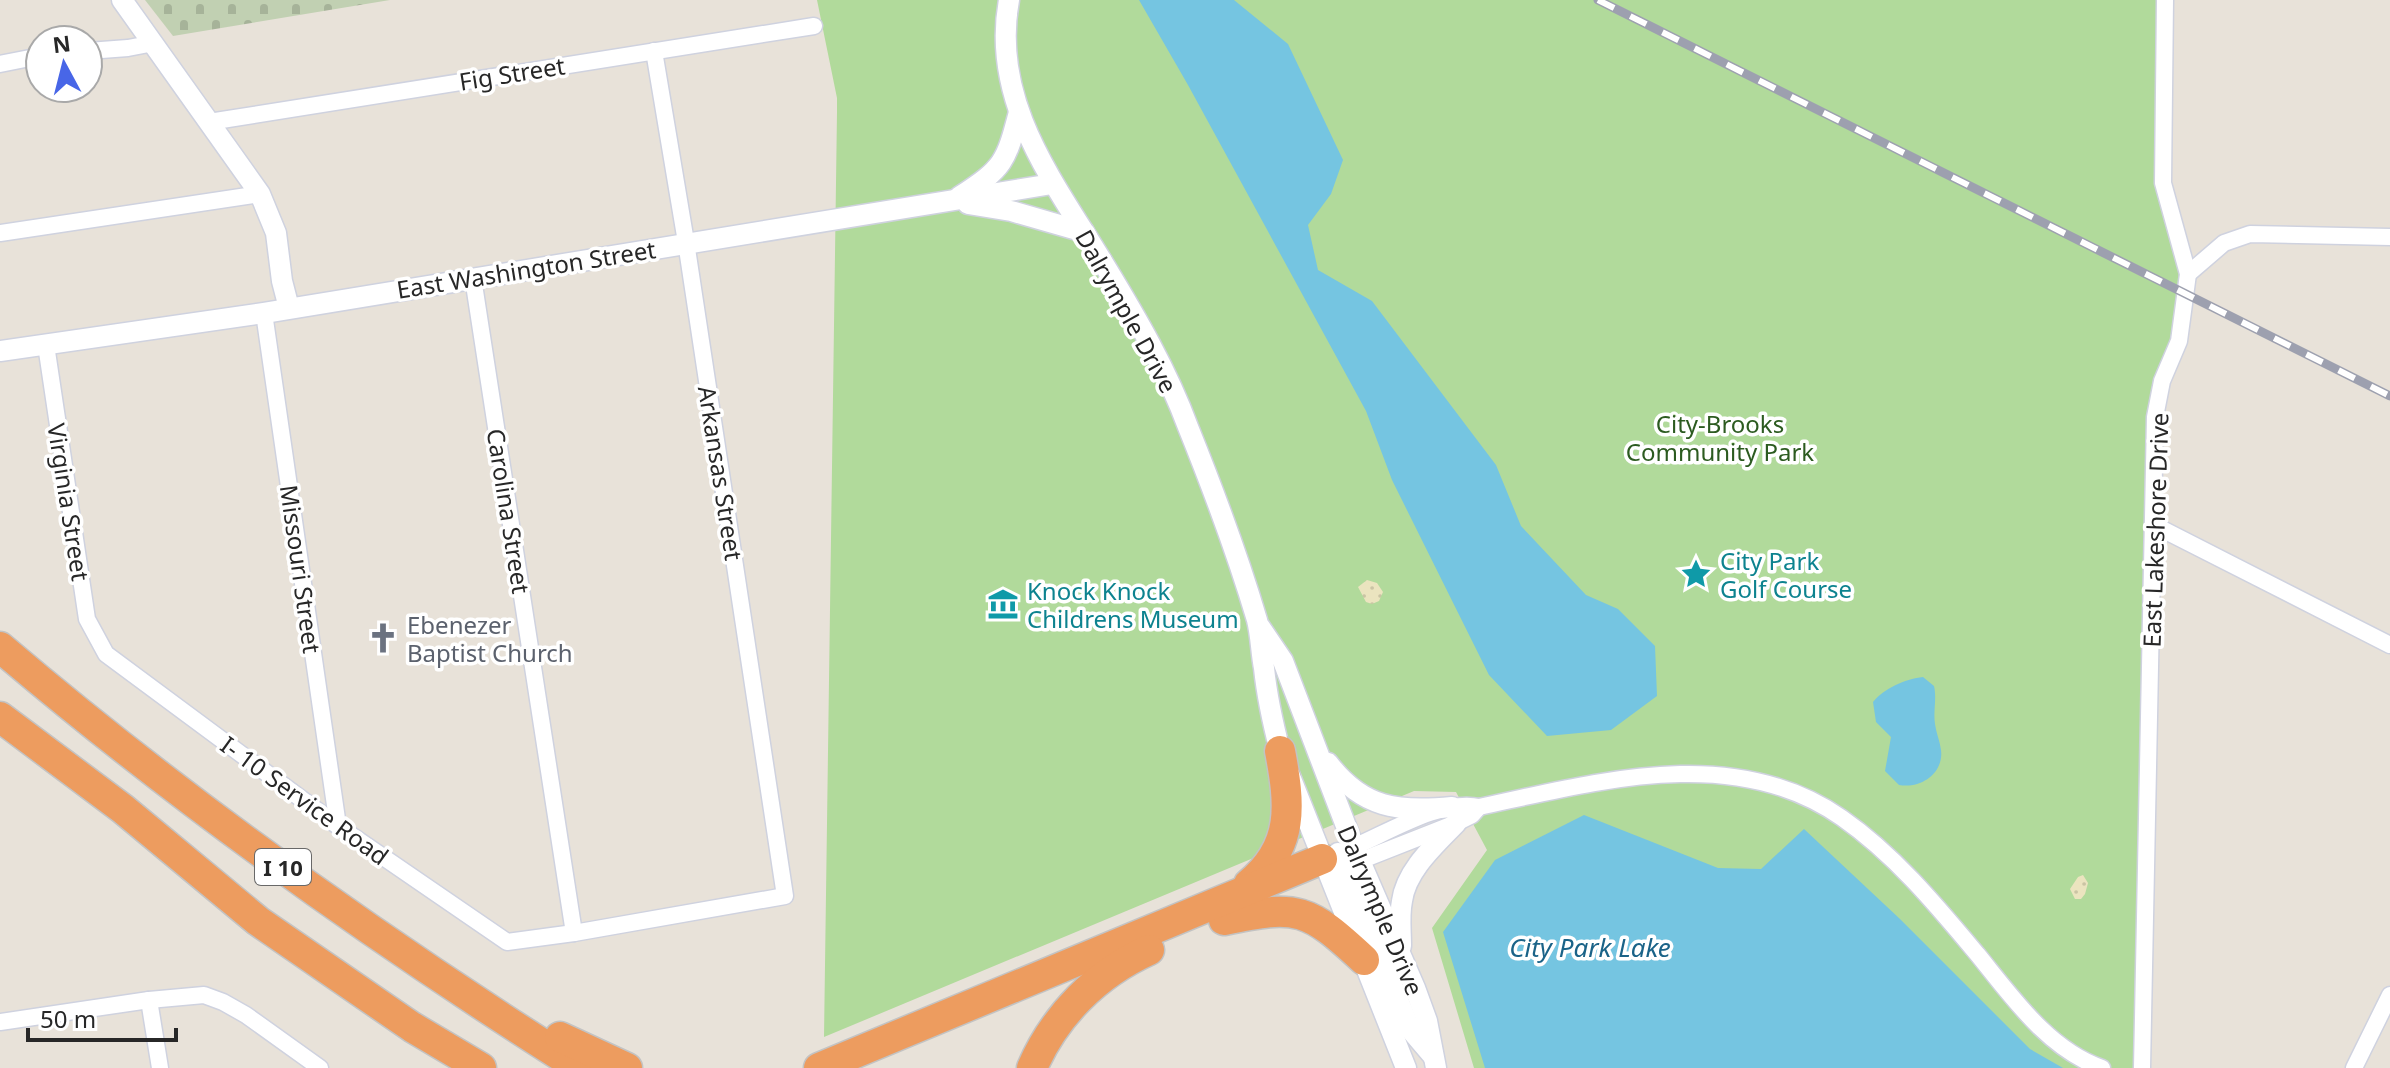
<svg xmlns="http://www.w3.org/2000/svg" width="2390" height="1068" font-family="'Noto Sans',sans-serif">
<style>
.grass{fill:#b1da9b}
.sand{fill:url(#sand-dots)}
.cemetery{fill:url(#cemetery-stones)}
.water{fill:#75c5e1}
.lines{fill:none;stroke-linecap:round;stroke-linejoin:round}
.minor-casing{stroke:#cfd2df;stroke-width:19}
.tertiary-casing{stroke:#cfd2df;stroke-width:23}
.motorway-casing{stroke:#c3c3c3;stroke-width:33}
.minor{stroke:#fff;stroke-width:16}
.tertiary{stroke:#fff;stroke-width:20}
.motorway{stroke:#ed9c5f;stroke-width:30}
.rail-casing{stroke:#9da0af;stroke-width:9}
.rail{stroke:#fff;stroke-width:6;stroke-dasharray:18;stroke-linecap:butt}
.labels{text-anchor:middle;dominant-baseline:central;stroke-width:7;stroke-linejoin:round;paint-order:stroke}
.shield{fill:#fff;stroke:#686868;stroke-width:2}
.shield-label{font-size:22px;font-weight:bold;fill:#272727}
.street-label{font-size:24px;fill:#272727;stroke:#fff}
.park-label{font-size:24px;fill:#2c5b20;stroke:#fff}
.culture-label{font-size:24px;fill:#0d838f;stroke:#fff;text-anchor:start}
.worship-label{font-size:24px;fill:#5b616d;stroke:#fff;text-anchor:start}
.water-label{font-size:26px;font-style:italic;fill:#1a6388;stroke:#fff}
</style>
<defs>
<pattern id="sand-dots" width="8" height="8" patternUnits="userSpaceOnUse" patternTransform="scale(2)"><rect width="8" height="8" fill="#ebe4bf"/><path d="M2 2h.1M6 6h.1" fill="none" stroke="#cac4a4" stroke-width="1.8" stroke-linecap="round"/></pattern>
<pattern id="cemetery-stones" width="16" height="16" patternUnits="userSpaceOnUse" patternTransform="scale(2)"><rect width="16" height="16" fill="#c1d0b2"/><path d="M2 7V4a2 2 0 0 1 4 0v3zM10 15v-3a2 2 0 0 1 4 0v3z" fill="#a6b399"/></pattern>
</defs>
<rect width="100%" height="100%" fill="#e8e2d9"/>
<!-- grass -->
<polygon class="grass" points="817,0 2165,0 2163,183 2188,274 2155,417 2142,1068 1474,1068 1432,928 1487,850 1456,792 1414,791 824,1037 837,112 837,98"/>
<!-- sand -->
<g class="sand">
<polygon points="1367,580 1377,583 1383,592 1379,601 1372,604 1366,602 1358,587"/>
<polygon points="2083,875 2088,883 2085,894 2081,899 2075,899 2070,889 2078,877"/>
</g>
<!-- cemetery -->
<polygon class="cemetery" points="145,0 390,0 173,36"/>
<!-- water -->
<g class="water">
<polygon points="1139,0 1234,0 1288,44 1343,160 1331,194 1308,225 1318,270 1372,301 1496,465 1521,526 1586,595 1618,609 1655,646 1657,696 1611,730 1547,736 1489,675 1392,480 1366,411 1188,85"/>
<path d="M1923 677 1934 686C1937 699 1933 711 1935 724 1936 733 1940 741 1941 750 1944 773 1921 789 1899 785L1885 771 1891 737 1876 722 1873 702C1884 688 1906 679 1923 677Z"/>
<polygon points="1584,815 1718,868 1761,869 1804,829 1900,919 2030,1049 2063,1068 1485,1068 1443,932 1495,860"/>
</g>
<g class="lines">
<!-- minor casing -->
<g class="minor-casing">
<g id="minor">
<polyline points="88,51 128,48 154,43"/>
<polyline points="0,64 40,56"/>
<polyline points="209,122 814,26"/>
<polyline points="0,233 260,194"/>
<polyline points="2188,274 2224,243 2250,234 2390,237"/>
<polyline points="473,278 574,933"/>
<polyline points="264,313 338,826"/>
<polyline points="46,345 87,619 106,654 338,826 507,942 574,933 785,896 686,242 654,51"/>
<polyline points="2154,525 2390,645"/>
<path d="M1344 851C1381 837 1440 798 1479 807 1596 782 1734 742 1842 818 1895 855 1937 906 1978 955 2012 997 2049 1050 2102 1068"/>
<polyline points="1352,864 1456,823 1472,815 1479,807"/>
<polyline points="149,1000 160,1068"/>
<polyline points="0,1022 149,1000 204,995 223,1002 246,1015 320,1068"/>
<polyline points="2142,1068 2155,417 2162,381 2179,341 2188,274 2163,183 2165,0"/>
<polyline points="2354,1068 2390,995"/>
</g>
</g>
<!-- tertiary casing -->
<g class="tertiary-casing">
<g id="tertiary">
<polyline points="122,0 260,194 276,233 282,281 289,308"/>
<path d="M1009 0C990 103 1055 183 1105 266 1136 317 1167 370 1188 427 1213 489 1238 556 1257 620 1261 636 1261 653 1264 668 1267 697 1273 724 1280 751L1406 1068"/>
<path d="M959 197C1004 168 1006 162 1019 112"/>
<polyline points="968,204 1011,211 1084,232"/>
<polyline points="0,351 264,313 1052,184"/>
<polyline points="1260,627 1283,661 1354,847 1415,988 1427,1021 1436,1068"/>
<path d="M1328 763C1363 809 1398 812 1452 807"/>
<polyline points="1338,853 1410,1029 1433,1056"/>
<path d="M1401 946C1401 931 1399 915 1402 901 1406 870 1436 844 1456 823"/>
</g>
</g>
<!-- motorway casing -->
<g class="motorway-casing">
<g id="motorway">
<path d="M0 647C182 802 379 941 580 1068"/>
<polyline points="0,717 123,809 258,921 412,1027 481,1068"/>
<path d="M1249 884C1295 846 1290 804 1280 751"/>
<path d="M1224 920C1298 904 1308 908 1364 960"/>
<polyline points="560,1037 627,1068"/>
<polyline points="819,1068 1322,859"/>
<path d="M1032 1068C1055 1015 1096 974 1149 950"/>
</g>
</g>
<!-- minor -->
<use href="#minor" class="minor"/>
<!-- tertiary -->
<use href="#tertiary" class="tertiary"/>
<!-- motorway -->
<use href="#motorway" class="motorway"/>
<!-- rail casing -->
<g class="rail-casing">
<polyline id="rail" points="1598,0 2390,396"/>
</g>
<!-- rail -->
<use href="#rail" class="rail"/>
</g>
<!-- icons -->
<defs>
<g id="sight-bare" transform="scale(2.4)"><path d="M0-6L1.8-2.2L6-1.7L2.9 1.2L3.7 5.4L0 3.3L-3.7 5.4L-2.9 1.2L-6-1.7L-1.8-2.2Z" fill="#0f9aa8" stroke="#fff" stroke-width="2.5" paint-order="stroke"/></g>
<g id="museum-bare" transform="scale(2.4)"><path d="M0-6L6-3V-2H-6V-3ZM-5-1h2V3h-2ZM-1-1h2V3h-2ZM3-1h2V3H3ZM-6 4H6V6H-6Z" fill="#0f9aa8" stroke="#fff" stroke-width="2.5" paint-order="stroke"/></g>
<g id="church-bare" transform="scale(2.4)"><path d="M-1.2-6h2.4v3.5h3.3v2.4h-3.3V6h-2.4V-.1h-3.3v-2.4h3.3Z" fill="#6b7280" stroke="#fff" stroke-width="2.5" paint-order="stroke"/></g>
</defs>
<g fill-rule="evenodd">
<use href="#sight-bare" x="1696" y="574"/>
<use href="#museum-bare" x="1003" y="604"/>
<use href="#church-bare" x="383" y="638"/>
</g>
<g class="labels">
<!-- shield labels -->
<rect class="shield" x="255" y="849" width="56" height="36" rx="6"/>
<g class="shield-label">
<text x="283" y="867">I 10</text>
</g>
<!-- street labels -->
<g class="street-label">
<text transform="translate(512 73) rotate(-9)">Fig Street</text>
<text transform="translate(526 269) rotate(-9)">East Washington Street</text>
<text transform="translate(1127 311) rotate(61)">Dalrymple Drive</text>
<text transform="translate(721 473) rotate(81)">Arkansas Street</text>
<text transform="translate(69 502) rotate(81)">Virginia Street</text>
<text transform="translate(509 511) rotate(81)">Carolina Street</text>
<text transform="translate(2155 530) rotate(-88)">East Lakeshore Drive</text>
<text transform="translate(301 569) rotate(82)">Missouri Street</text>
<text transform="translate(305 800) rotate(36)">I- 10 Service Road</text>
<text transform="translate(1381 910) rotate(67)">Dalrymple Drive</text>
</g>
<!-- park labels -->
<g class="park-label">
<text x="1720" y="423">City-Brooks<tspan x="1720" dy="28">Community Park</tspan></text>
</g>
<!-- culture labels -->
<g class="culture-label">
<text x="1720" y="560">City Park<tspan x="1720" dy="28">Golf Course</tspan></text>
<text x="1027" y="590">Knock Knock<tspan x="1027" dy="28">Childrens Museum</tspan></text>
</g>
<!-- worship labels -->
<g class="worship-label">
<text x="407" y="624">Ebenezer<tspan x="407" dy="28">Baptist Church</tspan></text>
</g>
<!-- water labels -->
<g class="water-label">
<text x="1590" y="947">City Park Lake</text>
</g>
</g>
<!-- north arrow -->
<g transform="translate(64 64) rotate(353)"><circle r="38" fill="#ffffff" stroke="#a9a9a9" stroke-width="2"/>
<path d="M0-6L14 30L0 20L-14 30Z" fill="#4866e7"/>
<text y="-12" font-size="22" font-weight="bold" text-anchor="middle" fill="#272727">N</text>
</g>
<!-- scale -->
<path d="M28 1028v12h148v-12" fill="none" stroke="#272727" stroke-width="4"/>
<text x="40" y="1028" font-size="24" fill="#272727" stroke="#ffffff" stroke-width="6" paint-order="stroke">50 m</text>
</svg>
